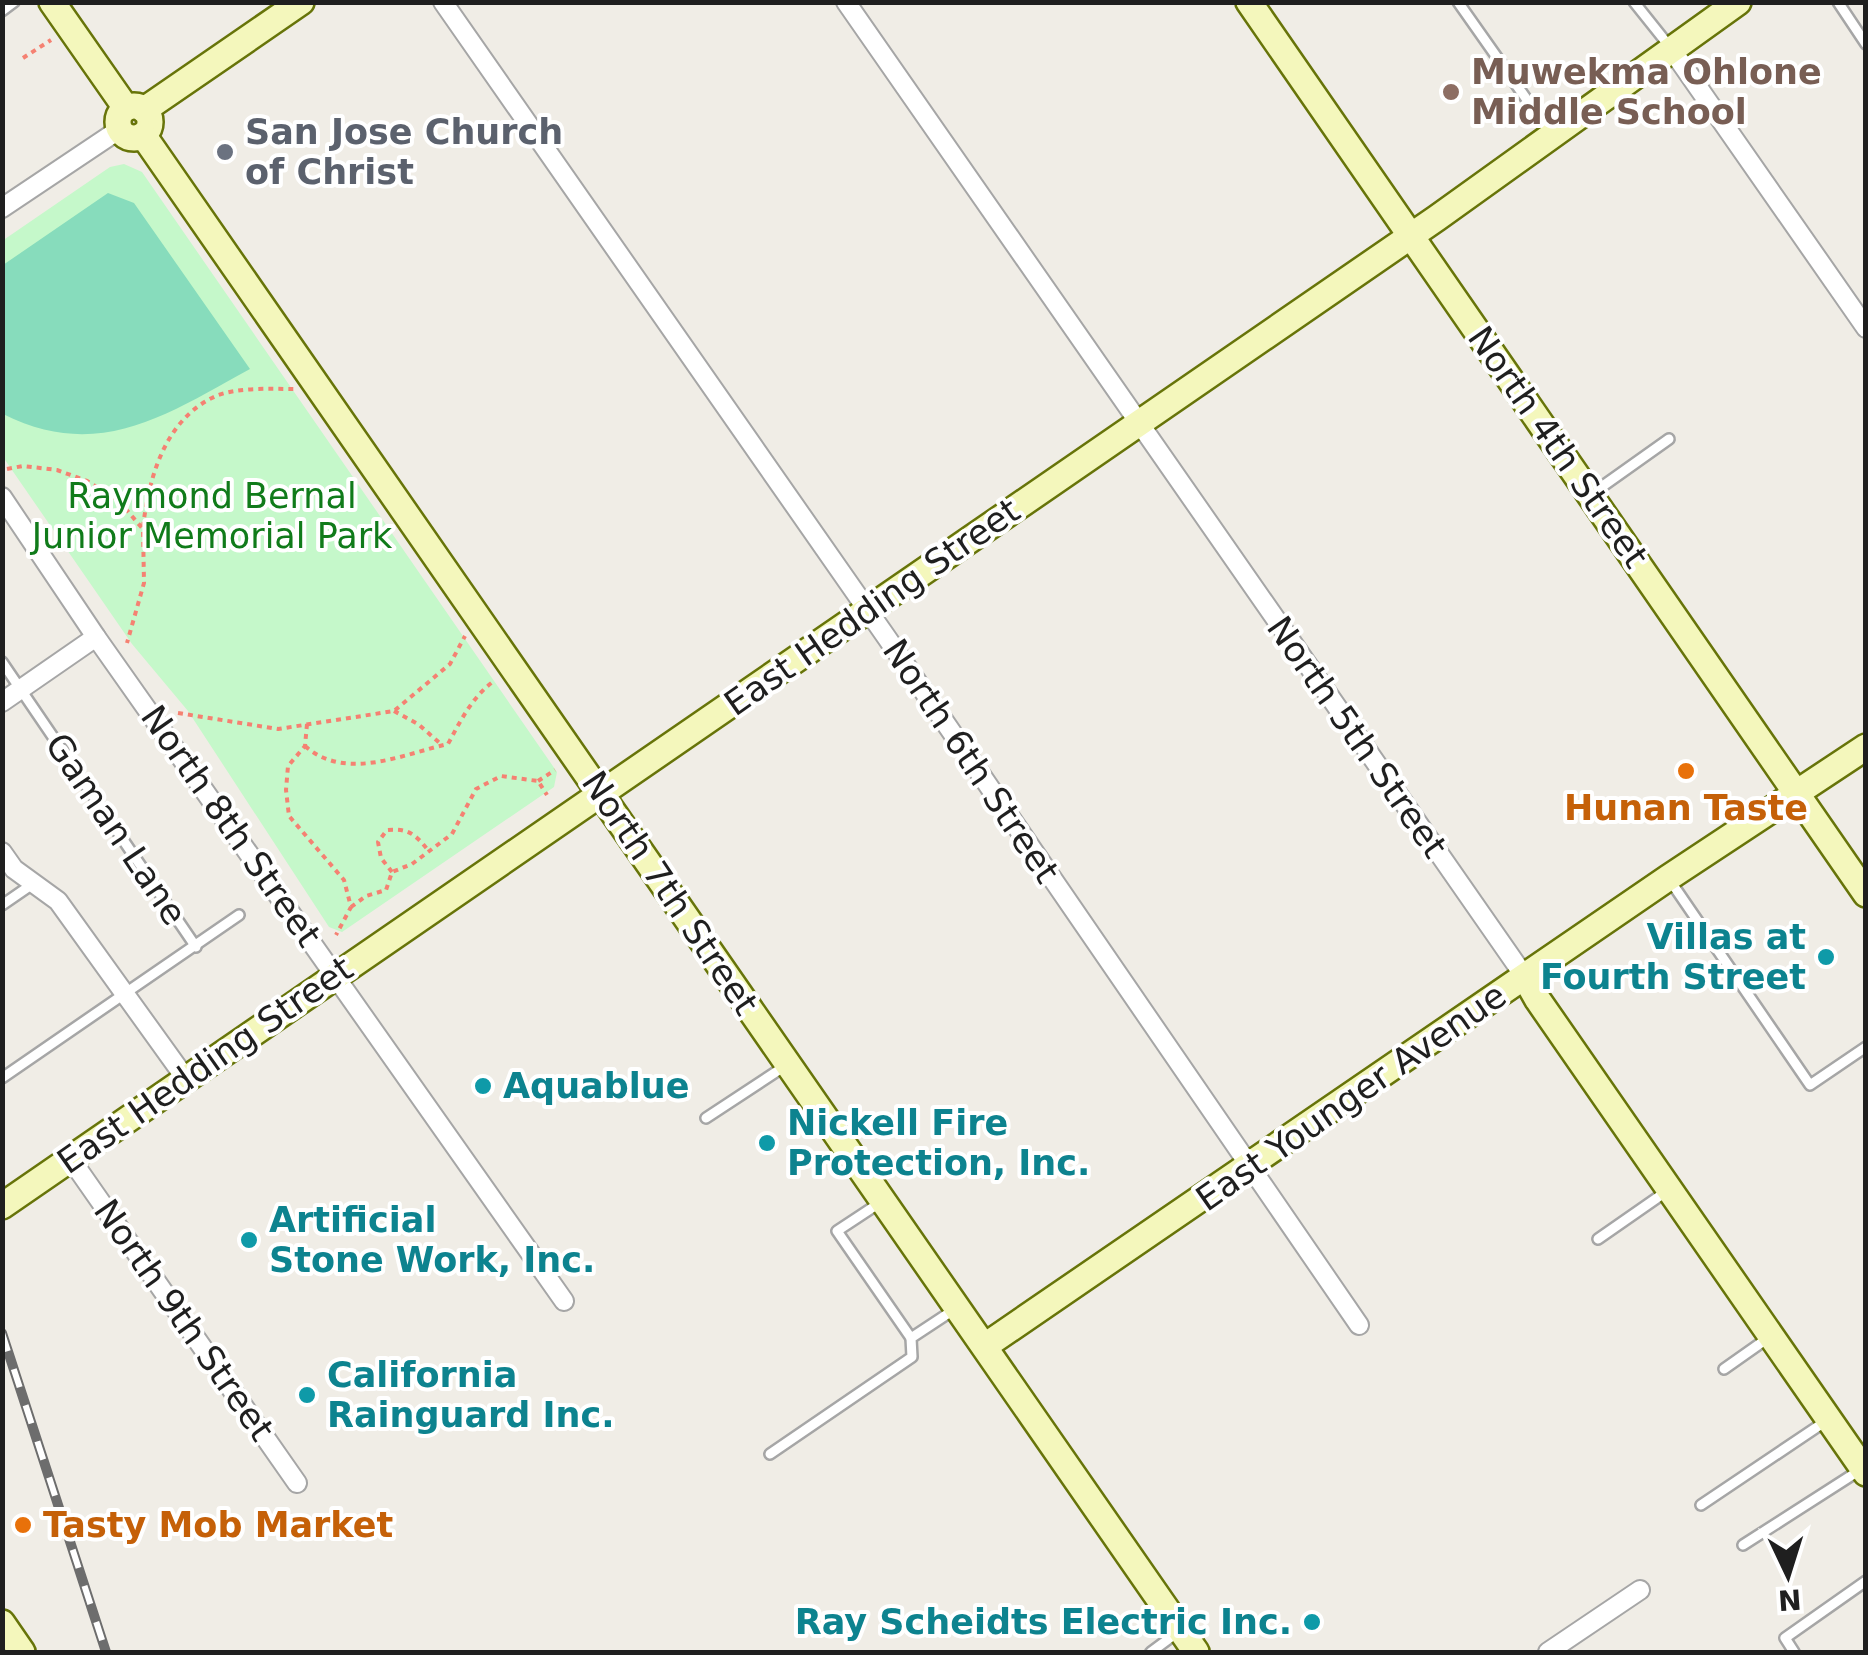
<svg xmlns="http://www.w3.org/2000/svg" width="1868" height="1655" font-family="'DejaVu Sans',sans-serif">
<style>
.park{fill:#c5f8ca}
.pitch{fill:#87dcbc}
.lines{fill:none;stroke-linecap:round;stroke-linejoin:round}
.lane-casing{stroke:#a6a6a6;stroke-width:14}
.street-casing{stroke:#a6a6a6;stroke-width:22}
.secondary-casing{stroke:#677409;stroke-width:30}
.path{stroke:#f58172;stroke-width:4;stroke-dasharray:5 5;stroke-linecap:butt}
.lane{stroke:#fff;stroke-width:9}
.street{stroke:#fff;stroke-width:18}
.secondary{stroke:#f4f7bc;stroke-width:25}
.rail-casing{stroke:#6d6d6d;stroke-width:10}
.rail{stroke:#fff;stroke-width:6;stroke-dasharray:19;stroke-linecap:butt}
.education-dot{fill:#8d6e63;stroke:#fff;stroke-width:4}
.worship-dot{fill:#6b7280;stroke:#fff;stroke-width:4}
.food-dot{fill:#e8710a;stroke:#fff;stroke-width:4}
.culture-dot{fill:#0f9aa8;stroke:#fff;stroke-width:4}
.labels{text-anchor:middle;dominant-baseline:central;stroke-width:8;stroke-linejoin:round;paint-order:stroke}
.education-label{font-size:35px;font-weight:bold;fill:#785e54;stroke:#fff;text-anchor:start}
.worship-label{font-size:35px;font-weight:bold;fill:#5b616d;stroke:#fff;text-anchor:start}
.street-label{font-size:35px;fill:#1f1f1f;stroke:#fff}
.park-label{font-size:35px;fill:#107b1a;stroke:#fff}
.food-label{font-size:35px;font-weight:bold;fill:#c56008;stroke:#fff}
.culture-label{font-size:35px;font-weight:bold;fill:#0d838f;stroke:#fff;text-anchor:start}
</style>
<rect width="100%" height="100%" fill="#f0ede6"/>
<!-- park -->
<polygon class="park" points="124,164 142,172 557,772 554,787 342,932 329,927 188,711 132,644 3,457 2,241 110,167"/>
<!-- pitch -->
<path class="pitch" d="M108 193 134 203 250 369C166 415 99 462 3 414V265Z"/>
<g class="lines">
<!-- lane casing -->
<g class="lane-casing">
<g id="lane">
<polyline points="1458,2 1551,134"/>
<polyline points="1634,2 1670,47"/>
<polyline points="1838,2 1866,44"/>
<polyline points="2,11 14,2"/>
<polyline points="1593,493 1669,439"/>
<polyline points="2,662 196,947"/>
<polyline points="1669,879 1810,1085 1866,1047"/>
<polyline points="2,905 34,883"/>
<polyline points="2,1078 239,915"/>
<polyline points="706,1118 785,1066"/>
<polyline points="881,1202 837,1231 911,1338"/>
<polyline points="1598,1239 1667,1191"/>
<polyline points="1724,1369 1768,1338"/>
<polyline points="770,1454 912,1357 911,1338 955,1309"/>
<polyline points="1701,1505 1826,1421"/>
<polyline points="1743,1545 1860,1470"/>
<polyline points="1151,1652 1178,1632"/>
<polyline points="1794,1652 1785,1638 1866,1581"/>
</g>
</g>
<!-- street casing -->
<g class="street-casing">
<g id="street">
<polyline points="443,2 887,638 1359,1325"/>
<polyline points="846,2 1525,977"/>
<polyline points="1672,50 1866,328"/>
<polyline points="2,208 120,129"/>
<polyline points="2,497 96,637 564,1301"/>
<polyline points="2,702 96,637"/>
<polyline points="2,852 14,869 58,901 186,1079"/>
<polyline points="70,1158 297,1483"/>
<polyline points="1548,1652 1640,1590"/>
</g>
</g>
<!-- secondary casing -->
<g class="secondary-casing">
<g id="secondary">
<polyline points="52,2 126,108"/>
<polyline points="1249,2 1866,894"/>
<circle cx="134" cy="122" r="16"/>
<polyline points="144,110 301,2"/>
<polyline points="143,135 1196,1652"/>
<polyline points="1525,977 1538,1000 1866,1473"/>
<polyline points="2,1206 1437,218 1738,2"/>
<polyline points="985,1346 1668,878 1866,747"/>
<polyline points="2,1623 22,1652"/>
</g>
</g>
<!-- path -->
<g class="path">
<polyline points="23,58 51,40"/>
<polyline points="7,469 23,466 57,470 87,481 118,500 143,529 144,583 127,643"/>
<path d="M143 527C149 477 165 419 216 396 238 387 271 389 294 389"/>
<polyline points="394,711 418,724 442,745"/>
<polyline points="178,713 278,729 394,711 450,664 465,636"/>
<polyline points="307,724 305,746 288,766 286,790 289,816 344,880 351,907 336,935"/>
<path d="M305 746C346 782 403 754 448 744 461 720 472 697 494 681"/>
<polyline points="538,781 555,770"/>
<path d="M392 872 381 858 378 842 387 830C408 828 415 834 428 850"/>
<polyline points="351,907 366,896 386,890 392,872 412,864 452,834 476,789 501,776 538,781 547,795"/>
</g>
<!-- lane -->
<use href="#lane" class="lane"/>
<!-- street -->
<use href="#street" class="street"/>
<!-- secondary -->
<use href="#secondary" class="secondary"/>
<!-- rail casing -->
<g class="rail-casing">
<polyline id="rail" points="2,1333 106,1652"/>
</g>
<!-- rail -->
<use href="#rail" class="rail"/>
</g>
<!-- markers -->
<circle class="education-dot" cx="1451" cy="92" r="10"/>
<circle class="worship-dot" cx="225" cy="152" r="10"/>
<g class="food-dot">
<circle cx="1686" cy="771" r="10"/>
<circle cx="23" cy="1525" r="10"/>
</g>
<g class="culture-dot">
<circle cx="1826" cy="957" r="10"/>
<circle cx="483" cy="1086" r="10"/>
<circle cx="767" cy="1143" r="10"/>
<circle cx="249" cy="1240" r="10"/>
<circle cx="307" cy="1395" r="10"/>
<circle cx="1312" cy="1622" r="10"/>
</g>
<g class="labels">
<!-- education labels -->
<g class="education-label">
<text x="1471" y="72">Muwekma Ohlone<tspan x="1471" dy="40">Middle School</tspan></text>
</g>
<!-- worship labels -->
<g class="worship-label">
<text x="245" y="132">San Jose Church<tspan x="245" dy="40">of Christ</tspan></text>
</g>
<!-- street labels -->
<g class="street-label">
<text transform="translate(1558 447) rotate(55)">North 4th Street</text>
<text transform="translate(872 607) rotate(-35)">East Hedding Street</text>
<text transform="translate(1357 737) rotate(55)">North 5th Street</text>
<text transform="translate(971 761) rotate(56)">North 6th Street</text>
<text transform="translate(231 826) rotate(55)">North 8th Street</text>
<text transform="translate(116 829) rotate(56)">Gaman Lane</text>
<text transform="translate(670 893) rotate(56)">North 7th Street</text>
<text transform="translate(205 1065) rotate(-35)">East Hedding Street</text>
<text transform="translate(1351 1097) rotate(-35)">East Younger Avenue</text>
<text transform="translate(184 1320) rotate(55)">North 9th Street</text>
</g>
<!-- park labels -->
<g class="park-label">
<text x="212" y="496">Raymond Bernal<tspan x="212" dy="40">Junior Memorial Park</tspan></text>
</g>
<!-- food labels -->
<g class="food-label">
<text x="1686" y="808">Hunan Taste</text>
<text x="43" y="1525" text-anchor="start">Tasty Mob Market</text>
</g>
<!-- culture labels -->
<g class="culture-label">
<text x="1806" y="937" text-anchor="end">Villas at<tspan x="1806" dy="40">Fourth Street</tspan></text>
<text x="503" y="1086">Aquablue</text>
<text x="787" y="1123">Nickell Fire<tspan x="787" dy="40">Protection, Inc.</tspan></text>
<text x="269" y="1220">Artificial<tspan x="269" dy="40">Stone Work, Inc.</tspan></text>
<text x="327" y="1375">California<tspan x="327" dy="40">Rainguard Inc.</tspan></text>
<text x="1292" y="1622" text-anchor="end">Ray Scheidts Electric Inc.</text>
</g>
</g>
<!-- border -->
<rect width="1868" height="1655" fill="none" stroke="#1f1f1f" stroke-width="10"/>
<!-- north arrow -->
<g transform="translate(1788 1575) rotate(176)" stroke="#ffffff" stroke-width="8" paint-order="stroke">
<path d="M0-8L18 38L0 25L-18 38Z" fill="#1f1f1f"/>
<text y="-15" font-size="28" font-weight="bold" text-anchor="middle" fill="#1f1f1f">N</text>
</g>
</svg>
